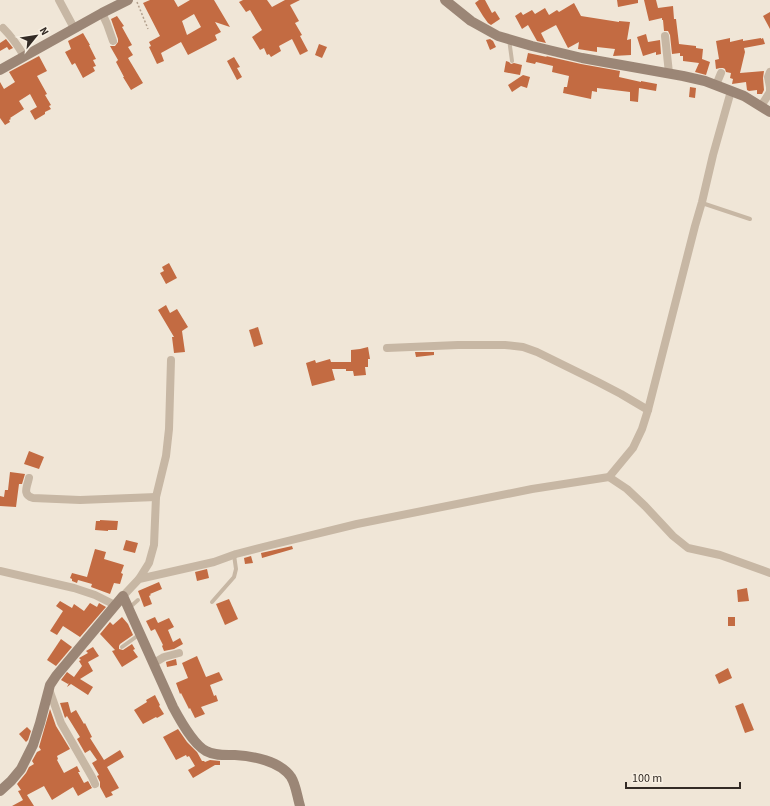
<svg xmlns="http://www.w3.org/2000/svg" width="770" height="806" font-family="'Source Sans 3',sans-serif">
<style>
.building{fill:#c36b42;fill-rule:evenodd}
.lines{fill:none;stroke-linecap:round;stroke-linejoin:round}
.path{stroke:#b3a18e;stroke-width:1.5;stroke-dasharray:2 2;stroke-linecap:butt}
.lane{stroke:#c7b7a4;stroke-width:4}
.street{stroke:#c7b7a4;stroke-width:8}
.secondary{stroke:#9b8676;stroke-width:10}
</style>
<rect width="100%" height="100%" fill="#f0e6d7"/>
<!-- building -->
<g class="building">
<path d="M150 0H174L178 7 190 0H214L230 27 215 22 221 32 215 35 217 40 188 55 181 42 161 53 164 61 157 64 149 47 151 46 149 42 160 36 143 3ZM194 14 201 27 187 35 182 21Z"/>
<polygon points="243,0 267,0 272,7 285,0 300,0 290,5 299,21 295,23 302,35 300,36 308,51 300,55 292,39 279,46 281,51 271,57 269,54 267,55 264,48 260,50 252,37 262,30 250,10 246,12 239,2"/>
<polygon points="479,0 485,0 492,13 495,11 500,19 491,25 488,23 483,16 475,3"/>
<polygon points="617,0 638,0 638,3 618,7"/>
<polygon points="644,0 656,0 658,8 673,6 674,19 676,19 679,44 696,46 696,48 703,49 702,59 710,62 706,75 695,72 699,63 683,61 683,56 680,56 680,53 672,54 670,35 668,31 664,31 663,20 662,20 662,18 649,21"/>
<polygon points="574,3 581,16 619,22 619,21 630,22 627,40 631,39 631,55 613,56 615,49 597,47 597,52 578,49 579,42 568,48 556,25 541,33 546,43 537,41 528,25 522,29 515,16 521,12 523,15 532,10 535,14 545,8 549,15 557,10 559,12"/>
<polygon points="770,12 770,29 763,16"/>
<polygon points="117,16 124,26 122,27 132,45 128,47 133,55 128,58 143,83 131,90 123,77 124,77 116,62 118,60 110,46 115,46 118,42 118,39 111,19"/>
<polygon points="83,33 90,45 89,45 96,59 93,60 96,66 93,67 95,71 83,78 75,63 72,65 65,52 71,49 68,41"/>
<polygon points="646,34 648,42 660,40 661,54 656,55 656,52 643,56 637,37"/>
<polygon points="730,38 730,42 743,39 743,41 761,38 761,39 763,38 765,44 744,48 745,52 740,73 764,71 763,78 764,90 762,94 757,94 757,90 749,91 747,90 746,82 732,84 733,79 730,78 731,73 726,72 725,69 723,68 720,68 716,69 715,60 719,59 716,41"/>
<polygon points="6,39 13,48 9,50 7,47 0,51 0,43"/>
<polygon points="490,39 493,41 496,47 490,50 486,40"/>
<polygon points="319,44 327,47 322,58 315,55"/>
<polygon points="528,53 547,57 546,56 581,64 620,71 619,77 641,82 641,81 657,84 656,91 639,88 638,102 630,101 630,92 597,88 597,92 592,91 591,99 563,93 564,87 567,87 569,76 552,72 553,66 536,62 535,64 526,62"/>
<polygon points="39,56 47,71 37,76 47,94 45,95 51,105 49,106 51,109 45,112 45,114 35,120 30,111 37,107 30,94 19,101 24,109 10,118 11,119 9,120 10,122 5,125 0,118 0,82 4,89 15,82 9,72"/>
<polygon points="234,57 240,67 237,68 242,77 237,80 227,61"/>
<polygon points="506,61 509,62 511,64 514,63 522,65 520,75 504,72"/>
<polygon points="523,75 530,77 527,88 521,86 512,92 508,85"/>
<polygon points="690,87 696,88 695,98 689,97"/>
<polygon points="169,263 177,278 166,284 160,273 164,271 162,267"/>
<polygon points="166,305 170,313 177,309 188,327 182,331 185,352 174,353 172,337 174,337 158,310"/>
<polygon points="258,327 263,344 254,347 249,330"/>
<polygon points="368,347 370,359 368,359 368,367 365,367 366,375 354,376 353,371 346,371 346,369 332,369 335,380 312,386 306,363 315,360 316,363 330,359 331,362 351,362 351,350 360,349"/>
<polygon points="415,352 434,352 434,355 416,357"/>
<polygon points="29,451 44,457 39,469 24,464"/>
<polygon points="10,472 25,474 22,484 19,484 16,507 0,506 0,496 4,497 5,490 8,490"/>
<polygon points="100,520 118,521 117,530 108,530 108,531 95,530 96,521 100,521"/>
<polygon points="126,540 138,543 135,553 123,550"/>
<polygon points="292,546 293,549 262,558 261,553"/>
<polygon points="95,549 106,552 104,559 124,565 121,573 123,574 120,584 114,583 110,594 91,587 92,584 78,580 77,583 72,581 72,579 70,578 72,573 87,577"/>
<polygon points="251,556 253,563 245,564 244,558"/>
<polygon points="207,569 209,578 197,581 195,572"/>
<polygon points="159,582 162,589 150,594 151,595 149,596 152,604 144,607 138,591"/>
<polygon points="747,588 749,601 738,602 737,590"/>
<polygon points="229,599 238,619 225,625 216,604"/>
<polygon points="60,601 72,608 74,604 84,611 90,603 97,607 99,603 106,607 80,637 63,626 57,635 50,631 63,611 56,606"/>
<polygon points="122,617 128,624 133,635 120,644 119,646 119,649 123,650 132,644 135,649 133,650 138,657 122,667 112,651 115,650 100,634 110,622 113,625"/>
<polygon points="155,617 158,623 169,618 174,627 168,630 173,642 180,638 183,644 174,649 164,651 162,646 163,645 155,629 151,631 146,621"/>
<rect x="728" y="617" width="7" height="9"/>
<polygon points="61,639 72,647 56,666 47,660"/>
<polygon points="93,647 99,656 88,662 93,671 80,679 93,687 88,695 71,684 67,687 69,683 68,684 61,680 67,672 74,677 82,666 79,661 81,660 79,658 88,653 86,651"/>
<polygon points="197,656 206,677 219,672 223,680 210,685 214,696 216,695 218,701 201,707 205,714 195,718 190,708 189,709 181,693 180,694 176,683 188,678 182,663"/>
<polygon points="176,659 177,665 167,667 166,662"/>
<polygon points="728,668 732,678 719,684 715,675"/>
<polygon points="155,695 160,705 159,706 164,714 157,718 156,717 143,724 134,710 147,702 146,700"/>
<polygon points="68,702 71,713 76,710 84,724 85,723 92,737 90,738 104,760 120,750 124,757 107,767 119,788 111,792 113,795 106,798 100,787 100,782 97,776 99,775 92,763 97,760 90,750 85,753 77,739 80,737 67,716 65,718 60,703"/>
<polygon points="743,703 754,730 745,733 735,706"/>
<polygon points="50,709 56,726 70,749 57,756 58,759 57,760 64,773 77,766 80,772 78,772 84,783 88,781 92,788 78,796 73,787 52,800 44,786 27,795 34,806 12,806 23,800 18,791 21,790 17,784 26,773 29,767 34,764 32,761 37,752 41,750 39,747"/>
<polygon points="27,727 31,731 28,740 26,742 19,734"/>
<polygon points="178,729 187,742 197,752 202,761 204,761 205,762 210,760 220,761 220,765 215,765 193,778 188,770 195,766 189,756 187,757 186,755 176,760 163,737"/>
</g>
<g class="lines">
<!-- path -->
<polyline class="path" points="137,2 148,29"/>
<!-- lane -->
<g class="lane">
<polyline points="509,39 512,61"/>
<polyline points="702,203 750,219"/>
<polyline points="212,602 234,577 236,569 234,555"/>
<polyline points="129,608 138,600"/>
<polyline points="122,647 140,634"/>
</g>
<!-- street -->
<g class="street">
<polyline points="59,0 74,28"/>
<polyline points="102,13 107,24 113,41"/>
<path d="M3 28C13 38 17 44 24 56"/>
<polyline points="665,36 669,73"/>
<polyline points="770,72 768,77 770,87"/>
<polyline points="716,85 721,73"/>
<polyline points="761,106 770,92 770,88"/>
<polyline points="387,348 458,345 505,345 523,347 537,352 598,382 621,394 648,410"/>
<polyline points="609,477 627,489 645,506 673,536 688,548 720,555 770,573"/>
<path d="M29 478C27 487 22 495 33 498L80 500 156 497"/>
<polyline points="0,571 74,588 95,595 115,605"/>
<polyline points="139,579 149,563 154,545 156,497 166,456 169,429 171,360"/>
<polyline points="123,596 139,579 214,562 236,554 267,546 357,524 532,489 609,477 633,448 642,429 648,410 695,226 702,202 713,155 731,91"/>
<polyline points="154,663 164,657 179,653"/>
<polyline points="49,689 61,723 92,777 95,784"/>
</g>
<!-- secondary -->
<g class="secondary">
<polyline points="445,0 471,21 498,36 532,46 582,58 683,76 705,81 744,96 770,112"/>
<polyline points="0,70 102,13 128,0"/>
<path d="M0 791 11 781 21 769 33 745 40 723 50 685 56 676 123 596 173 707C180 720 193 744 206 751 215 756 225 755 235 755 253 756 280 761 291 777 296 785 297 796 300 806"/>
</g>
</g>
<!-- north arrow -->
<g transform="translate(36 36) rotate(60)" stroke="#f8f0e3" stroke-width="3" paint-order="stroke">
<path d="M0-3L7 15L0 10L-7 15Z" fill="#332b25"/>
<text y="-6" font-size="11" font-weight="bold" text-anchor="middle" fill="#332b25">N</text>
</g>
<!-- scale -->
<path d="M626 782v6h114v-6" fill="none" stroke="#332b25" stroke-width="2"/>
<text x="632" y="782" font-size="12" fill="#332b25" stroke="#f8f0e3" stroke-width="3" paint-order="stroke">100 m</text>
</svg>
